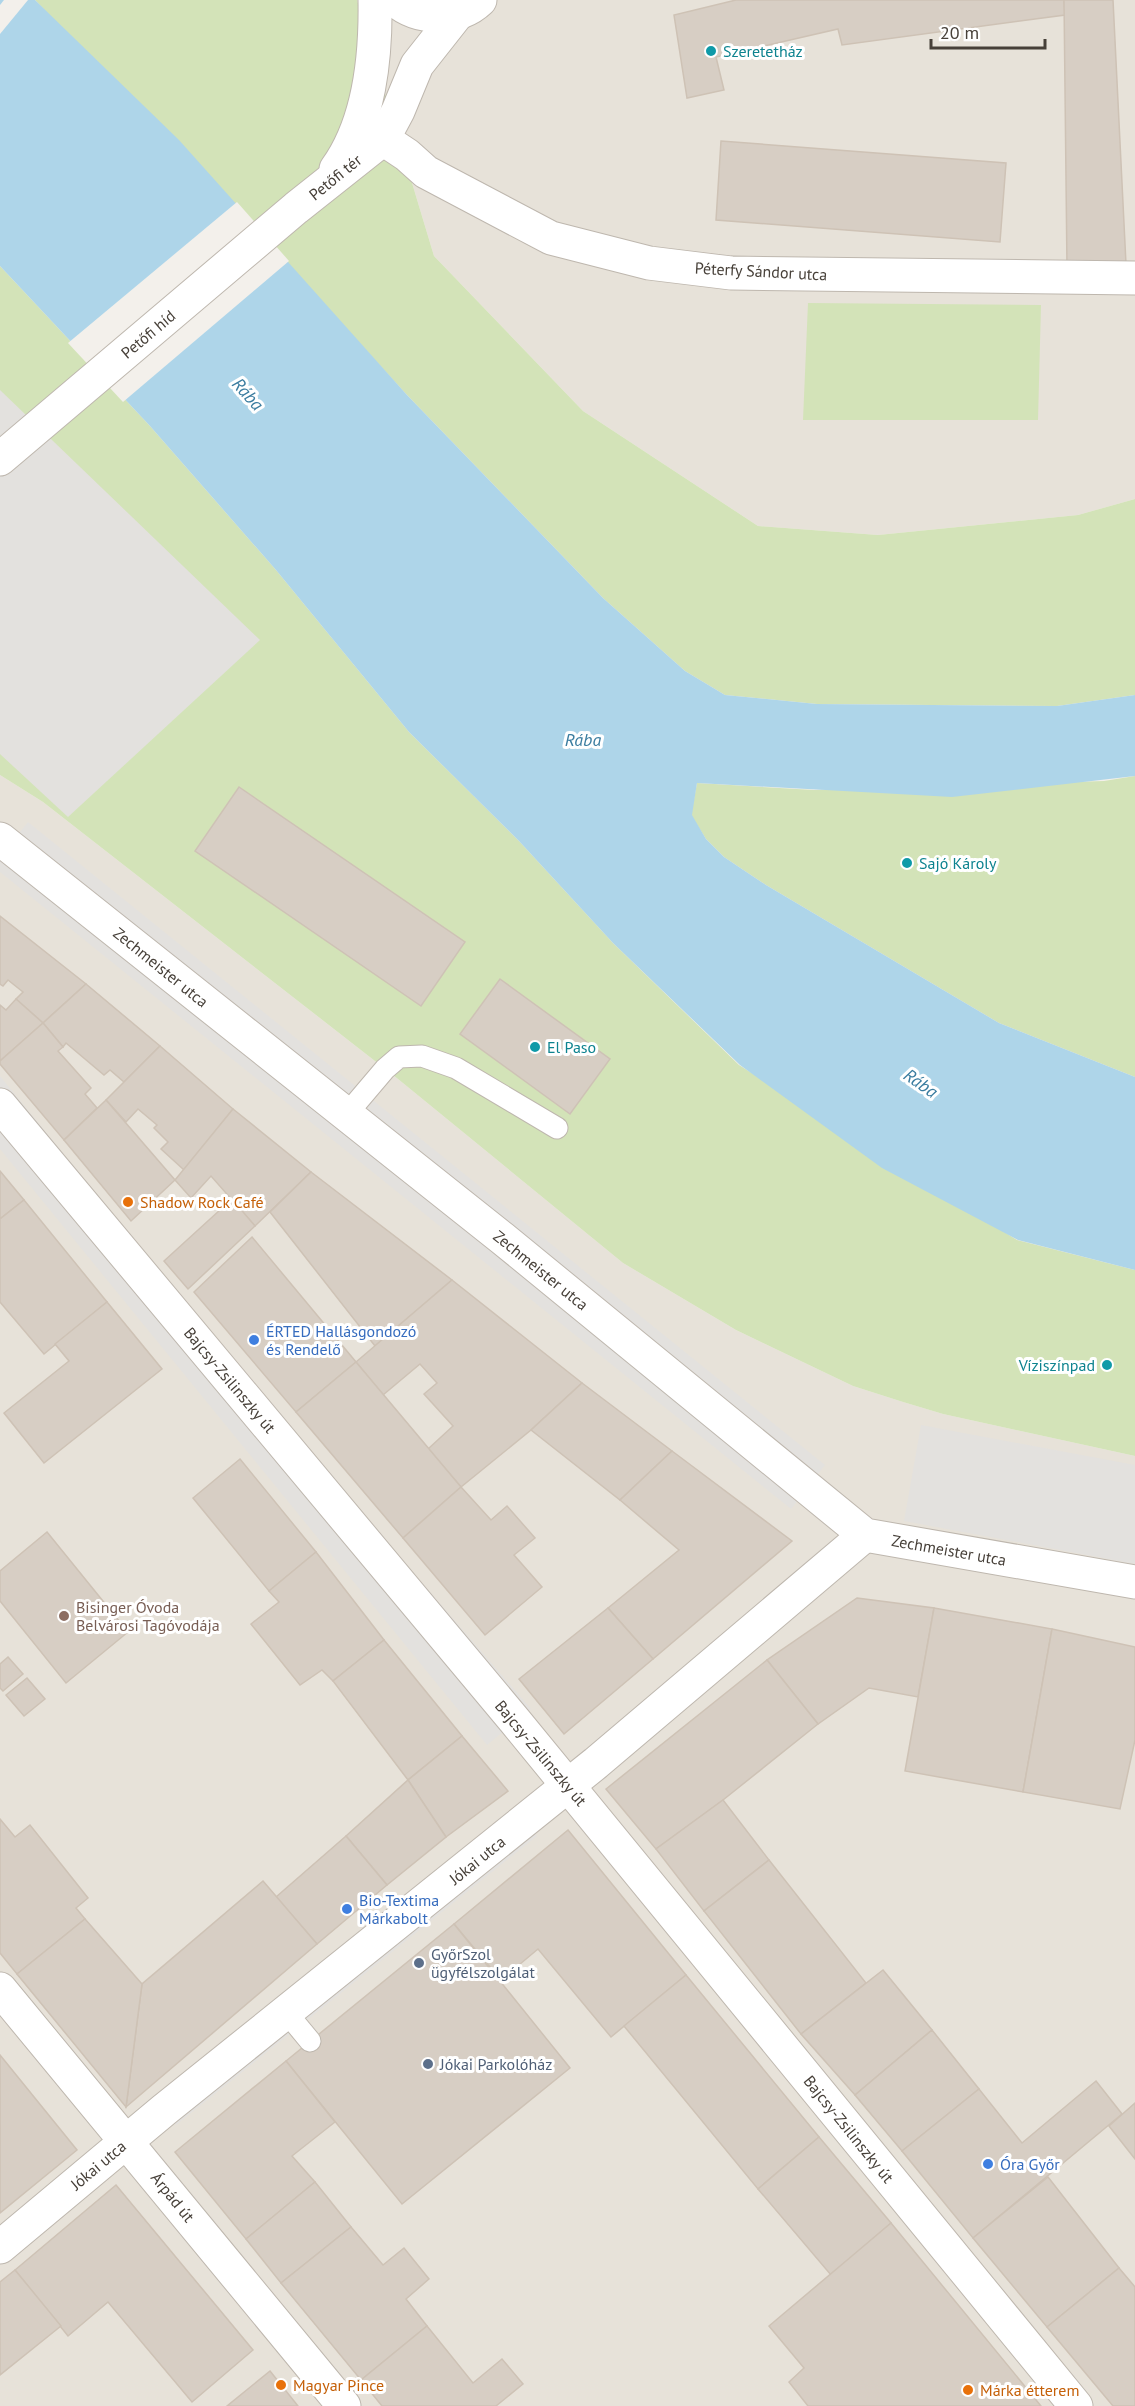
<svg xmlns="http://www.w3.org/2000/svg" width="1135" height="2406" font-family="'PT Sans',sans-serif">
<style>
.residential{fill:#e7e2d9}
.green{fill:#d3e3b8}
.parking{fill:#e3e1de}
.water{fill:#aed5e9}
.pier{fill:#f3f0eb}
.building{fill:#d7cec4;stroke:#cec2b5;stroke-width:1.5}
.lines{fill:none;stroke-linecap:round;stroke-linejoin:round}
.service-casing{stroke:#beb7ae;stroke-width:23}
.minor-casing{stroke:#beb7ae;stroke-width:35}
.tertiary-casing{stroke:#beb7ae;stroke-width:35}
.service{stroke:#fff;stroke-width:21}
.minor{stroke:#fff;stroke-width:33}
.tertiary{stroke:#fff;stroke-width:33}
.culture-dot{fill:#0f9aa8;stroke:#fff;stroke-width:2}
.food-dot{fill:#e8710a;stroke:#fff;stroke-width:2}
.shop-dot{fill:#3f7fe0;stroke:#fff;stroke-width:2}
.education-dot{fill:#8d6e63;stroke:#fff;stroke-width:2}
.service-dot{fill:#5c6f8a;stroke:#fff;stroke-width:2}
.labels{text-anchor:middle;dominant-baseline:central;stroke-width:6;stroke-linejoin:round;paint-order:stroke}
.culture-label{font-size:16px;fill:#0d838f;stroke:#fff;text-anchor:start}
.street-label{font-size:16px;fill:#474039;stroke:#fff}
.food-label{font-size:16px;fill:#c56008;stroke:#fff;text-anchor:start}
.shop-label{font-size:16px;fill:#366cbe;stroke:#fff;text-anchor:start}
.education-label{font-size:16px;fill:#785e54;stroke:#fff;text-anchor:start}
.service-label{font-size:16px;fill:#4e5e75;stroke:#fff;text-anchor:start}
.water-label{font-size:18px;font-style:italic;fill:#3b7da0;stroke:#fff}
</style>
<rect width="100%" height="100%" fill="#f3f0eb"/>
<!-- residential -->
<g class="residential">
<polygon points="357,0 1135,0 1135,499 1078,515 878,535 758,526 583,411 434,256"/>
<polygon points="0,775 43,802 398,1079 623,1263 736,1330 853,1386 903,1402 943,1414 1135,1456 1135,2406 0,2406"/>
</g>
<!-- green -->
<g class="green">
<polygon points="35,0 357,0 434,256 583,411 758,526 878,535 1078,515 1135,499 1135,695 1057,706 817,704 725,695 685,671 603,598 407,395 309,288"/>
<polygon points="0,266 150,426 276,570 409,732 519,841 613,943 739,1065 1017,1240 1135,1270 1135,1456 943,1414 903,1402 853,1386 736,1330 623,1263 398,1079 43,802 0,775"/>
<polygon points="808,303 1041,305 1038,420 803,420"/>
<polygon points="1135,776 1135,1077 999,1023 766,885 724,857 706,839 691,815 697,783 814,790 1104,781"/>
</g>
<!-- parking -->
<g class="parking">
<polygon points="0,390 260,640 68,817 0,754"/>
<polygon points="28,822 825,1465 791,1509 0,872 0,857"/>
<polygon points="0,1076 260,1395 531,1709 487,1745 0,1149"/>
<polygon points="921,1425 1135,1465 1135,1564 904,1521"/>
<polygon points="525,1822 537,1836 176,2125 164,2110"/>
</g>
<!-- water -->
<polygon class="water" points="0,0 35,0 179,140 407,395 603,598 685,671 725,695 817,704 1057,706 1135,695 1135,776 952,797 697,783 692,815 706,839 724,857 766,885 999,1023 1135,1077 1135,1270 1018,1240 882,1168 740,1065 613,943 519,841 409,732 276,570 150,426 0,266"/>
<!-- pier -->
<g class="pier">
<polygon points="4,0 28,0 0,34 0,5"/>
<polygon points="237,202 289,261 123,402 68,343"/>
</g>
<!-- building -->
<g class="building">
<polygon points="736,0 1064,0 1065,15 842,45 838,29 716,57 724,90 687,98 674,15"/>
<polygon points="1064,0 1113,0 1126,264 1067,268"/>
<polygon points="721,141 1006,163 1000,242 716,220"/>
<polygon points="239,787 465,942 421,1006 195,851"/>
<polygon points="0,916 86,984 43,1023 16,999 23,992 8,980 3,986 0,984"/>
<polygon points="500,979 610,1059 570,1114 460,1034"/>
<polygon points="86,984 160,1046 124,1082 110,1070 104,1075 66,1043 63,1047 43,1023"/>
<polygon points="16,999 43,1023 0,1061 0,1005 6,1010"/>
<polygon points="43,1023 63,1047 58,1051 91,1088 85,1094 97,1108 64,1140 0,1064 0,1061"/>
<polygon points="160,1046 233,1109 184,1170 161,1149 168,1142 154,1128 157,1125 138,1109 126,1122 106,1100"/>
<polygon points="106,1100 175,1180 131,1221 64,1140"/>
<polygon points="233,1109 311,1172 255,1226 211,1176 191,1198 175,1180"/>
<polygon points="0,1171 24,1200 0,1219"/>
<polygon points="311,1172 452,1280 375,1346 270,1212"/>
<polygon points="232,1199 255,1226 188,1289 164,1261"/>
<polygon points="24,1200 107,1302 44,1354 0,1302 0,1219"/>
<polygon points="252,1237 356,1362 296,1412 194,1292"/>
<polygon points="452,1280 582,1383 531,1430 461,1487 428,1449 453,1426 424,1394 437,1383 420,1364 383,1395 356,1362"/>
<polygon points="107,1302 162,1369 44,1463 4,1413 69,1361 55,1344"/>
<polygon points="356,1362 461,1487 403,1538 296,1412"/>
<polygon points="582,1383 672,1451 620,1500 531,1430"/>
<polygon points="672,1451 792,1541 653,1659 608,1608 679,1550 620,1500"/>
<polygon points="240,1459 316,1552 269,1591 193,1498"/>
<polygon points="461,1487 491,1520 507,1506 535,1538 514,1555 542,1587 485,1635 403,1538"/>
<polygon points="47,1532 128,1632 66,1683 0,1601 0,1571"/>
<polygon points="316,1552 384,1640 333,1681 322,1670 300,1685 251,1624 279,1602 269,1591"/>
<polygon points="857,1598 934,1608 918,1697 869,1688 818,1724 767,1660"/>
<polygon points="608,1608 653,1659 564,1734 519,1679"/>
<polygon points="934,1608 1052,1629 1023,1792 905,1771"/>
<polygon points="1052,1629 1135,1647 1135,1740 1120,1809 1023,1792"/>
<polygon points="384,1640 462,1736 408,1780 333,1681"/>
<polygon points="8,1657 23,1674 3,1691 0,1688 0,1664"/>
<polygon points="767,1660 818,1724 723,1800 656,1849 606,1789"/>
<polygon points="27,1678 45,1699 24,1716 6,1695"/>
<polygon points="462,1736 508,1791 446,1837 408,1780"/>
<polygon points="408,1780 446,1837 387,1885 346,1836"/>
<polygon points="723,1800 769,1860 704,1911 656,1849"/>
<polygon points="0,1819 15,1837 30,1825 88,1898 76,1908 85,1919 17,1974 0,1953"/>
<polygon points="568,1830 686,1975 611,2037 538,1949 501,1980 454,1924"/>
<polygon points="346,1836 387,1885 317,1944 276,1897"/>
<polygon points="769,1860 866,1983 801,2034 704,1911"/>
<polygon points="263,1881 317,1944 126,2107 142,1984"/>
<polygon points="85,1919 142,1984 126,2107 17,1974"/>
<polygon points="454,1924 570,2068 402,2204 286,2061"/>
<polygon points="883,1970 932,2030 855,2095 801,2034"/>
<polygon points="686,1975 819,2137 758,2189 624,2026"/>
<polygon points="932,2030 979,2089 902,2151 855,2095"/>
<polygon points="0,2055 77,2150 0,2213"/>
<polygon points="286,2061 335,2122 292,2156 315,2182 246,2239 175,2152"/>
<polygon points="1096,2081 1122,2114 973,2238 902,2151 979,2089 1022,2143"/>
<polygon points="1135,2103 1135,2159 1109,2126"/>
<polygon points="819,2137 891,2223 831,2275 758,2189"/>
<polygon points="1048,2177 1119,2268 1047,2327 973,2238"/>
<polygon points="315,2182 351,2227 281,2283 246,2239"/>
<polygon points="116,2185 253,2350 192,2402 108,2302 68,2336 15,2270"/>
<polygon points="891,2223 1041,2406 808,2406 789,2382 804,2368 769,2326"/>
<polygon points="351,2227 383,2265 404,2248 429,2279 406,2299 427,2326 361,2380 281,2283"/>
<polygon points="1119,2268 1135,2287 1135,2406 1113,2406 1047,2327"/>
<polygon points="15,2270 61,2326 0,2375 0,2282"/>
<polygon points="427,2326 473,2383 502,2359 523,2384 496,2406 382,2406 361,2380"/>
<polygon points="270,2371 298,2406 227,2406"/>
</g>
<g class="lines">
<!-- service casing -->
<g class="service-casing">
<g id="service">
<polyline points="346,1115 385,1069 399,1057 422,1056 456,1068 557,1128"/>
<polyline points="286,2012 310,2041"/>
</g>
</g>
<!-- minor casing -->
<g class="minor-casing">
<g id="minor">
<polyline points="383,139 407,155 426,172 551,238 649,263 731,273 1135,278"/>
<polyline points="0,839 502,1238 865,1535 1135,1582"/>
<polyline points="0,1105 515,1721 1076,2406"/>
<polyline points="0,1989 344,2406"/>
<polyline points="0,2247 164,2110 596,1763 865,1535"/>
</g>
</g>
<!-- tertiary casing -->
<g class="tertiary-casing">
<g id="tertiary">
<path d="M395 0C418 20 458 21 480 0"/>
<path d="M336 169C370 122 376 57 375 0"/>
<polyline points="0,459 296,208 383,139 398,111 417,65 458,13"/>
</g>
</g>
<!-- service -->
<use href="#service" class="service"/>
<!-- minor -->
<use href="#minor" class="minor"/>
<!-- tertiary -->
<use href="#tertiary" class="tertiary"/>
</g>
<!-- markers -->
<g class="culture-dot">
<circle cx="711" cy="51" r="6"/>
<circle cx="907" cy="863" r="6"/>
<circle cx="535" cy="1047" r="6"/>
<circle cx="1107" cy="1365" r="6"/>
</g>
<g class="food-dot">
<circle cx="128" cy="1202" r="6"/>
<circle cx="281" cy="2385" r="6"/>
<circle cx="968" cy="2390" r="6"/>
</g>
<g class="shop-dot">
<circle cx="254" cy="1340" r="6"/>
<circle cx="347" cy="1909" r="6"/>
<circle cx="988" cy="2164" r="6"/>
</g>
<circle class="education-dot" cx="64" cy="1616" r="6"/>
<g class="service-dot">
<circle cx="419" cy="1963" r="6"/>
<circle cx="428" cy="2064" r="6"/>
</g>
<g class="labels">
<!-- culture labels -->
<g class="culture-label">
<text x="723" y="51">Szeretetház</text>
<text x="919" y="863">Sajó Károly</text>
<text x="547" y="1047">El Paso</text>
<text x="1095" y="1365" text-anchor="end">Víziszínpad</text>
</g>
<!-- street labels -->
<g class="street-label">
<text transform="translate(335 177) rotate(-39)">Petőfi tér</text>
<text transform="translate(761 271) rotate(3)">Péterfy Sándor utca</text>
<text transform="translate(148 334) rotate(-40)">Petőfi híd</text>
<text transform="translate(161 967) rotate(39)">Zechmeister utca</text>
<text transform="translate(541 1270) rotate(39)">Zechmeister utca</text>
<text transform="translate(230 1380) rotate(50)">Bajcsy-Zsilinszky út</text>
<text transform="translate(949 1550) rotate(10)">Zechmeister utca</text>
<text transform="translate(541 1753) rotate(50)">Bajcsy-Zsilinszky út</text>
<text transform="translate(477 1860) rotate(-39)">Jókai utca</text>
<text transform="translate(849 2129) rotate(51)">Bajcsy-Zsilinszky út</text>
<text transform="translate(98 2165) rotate(-40)">Jókai utca</text>
<text transform="translate(173 2197) rotate(51)">Árpád út</text>
</g>
<!-- food labels -->
<g class="food-label">
<text x="140" y="1202">Shadow Rock Café</text>
<text x="293" y="2385">Magyar Pince</text>
<text x="980" y="2390">Márka étterem</text>
</g>
<!-- shop labels -->
<g class="shop-label">
<text x="266" y="1331">ÉRTED Hallásgondozó<tspan x="266" dy="18">és Rendelő</tspan></text>
<text x="359" y="1900">Bio-Textima<tspan x="359" dy="18">Márkabolt</tspan></text>
<text x="1000" y="2164">Óra Győr</text>
</g>
<!-- education labels -->
<g class="education-label">
<text x="76" y="1607">Bisinger Óvoda<tspan x="76" dy="18">Belvárosi Tagóvodája</tspan></text>
</g>
<!-- service labels -->
<g class="service-label">
<text x="431" y="1954">GyőrSzol<tspan x="431" dy="18">ügyfélszolgálat</tspan></text>
<text x="440" y="2064">Jókai Parkolóház</text>
</g>
<!-- water labels -->
<g class="water-label">
<text transform="translate(248 394) rotate(48)">Rába</text>
<text x="583" y="739">Rába</text>
<text transform="translate(921 1083) rotate(35)">Rába</text>
</g>
</g>
<!-- scale -->
<path d="M931 39v9h114v-9" fill="none" stroke="#474039" stroke-width="3"/>
<text x="940" y="39" font-size="18" fill="#474039" stroke="#ffffff" stroke-width="4.5" paint-order="stroke">20 m</text>
</svg>
